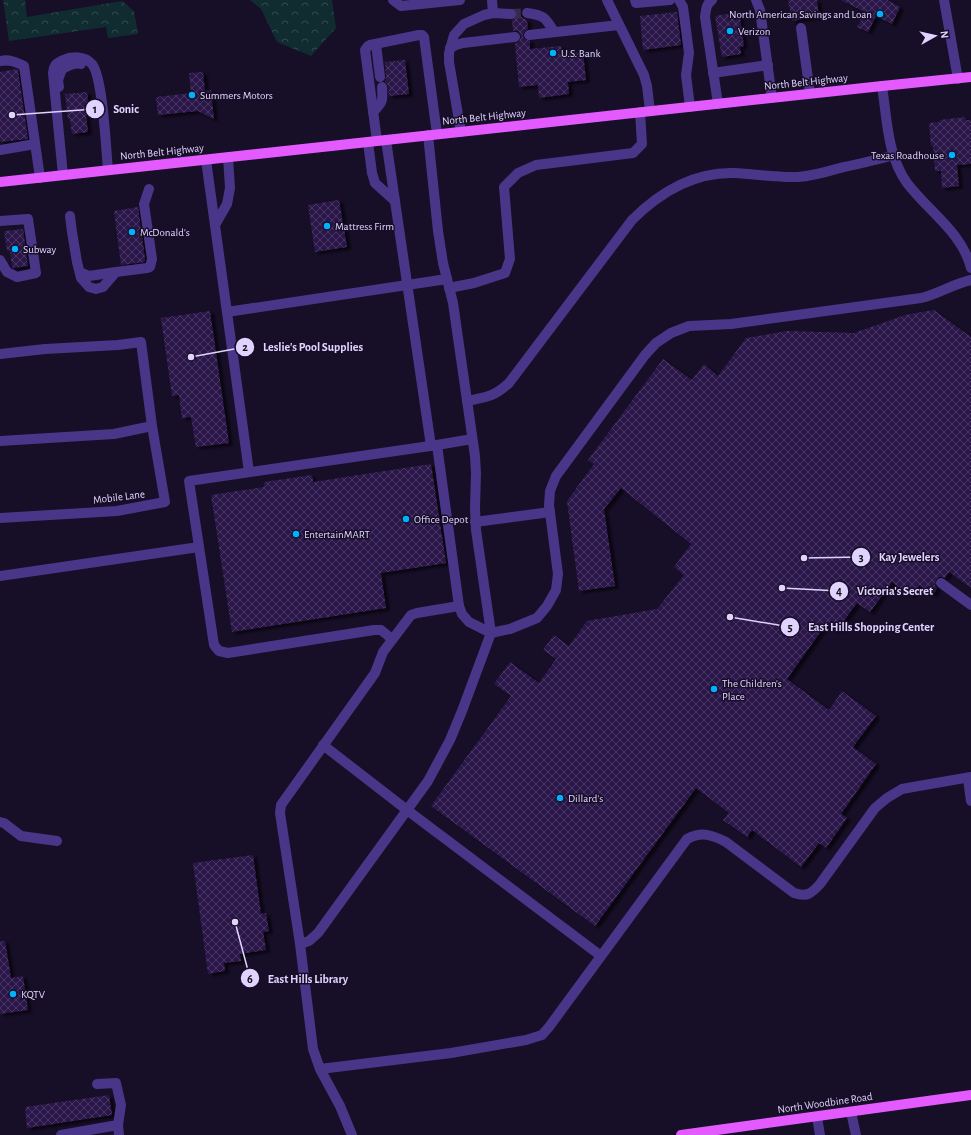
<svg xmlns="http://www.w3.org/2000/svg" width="971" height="1135" font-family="'Alegreya Sans',sans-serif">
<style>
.forest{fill:url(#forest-crowns)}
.building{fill:url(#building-cross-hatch);filter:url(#shadow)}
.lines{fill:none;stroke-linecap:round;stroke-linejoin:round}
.minor-tunnel{stroke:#352c47;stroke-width:10;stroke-dasharray:10 5;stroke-linecap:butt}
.minor{stroke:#4a3689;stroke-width:10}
.major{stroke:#e35aff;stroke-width:10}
.poi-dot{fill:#00b1fe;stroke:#170e27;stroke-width:1.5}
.labels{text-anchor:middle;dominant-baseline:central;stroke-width:3;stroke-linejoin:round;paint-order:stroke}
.poi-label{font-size:11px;fill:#e1d3ff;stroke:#170e27;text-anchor:start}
.street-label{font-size:11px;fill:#e1d3ff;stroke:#170e27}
.leader{fill:none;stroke:#e1d3ff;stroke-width:1.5}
.callout-dot{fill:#e1d3ff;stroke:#170e27;stroke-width:1.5}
.mark-label{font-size:12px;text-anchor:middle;font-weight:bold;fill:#111}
.callout-label{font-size:12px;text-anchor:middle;font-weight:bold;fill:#e1d3ff;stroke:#170e27;stroke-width:3;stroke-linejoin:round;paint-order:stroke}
</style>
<defs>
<pattern id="forest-crowns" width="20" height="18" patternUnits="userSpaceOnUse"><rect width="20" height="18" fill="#102c31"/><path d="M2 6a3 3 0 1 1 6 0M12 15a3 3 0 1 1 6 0" fill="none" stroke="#324a50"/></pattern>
<pattern id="building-cross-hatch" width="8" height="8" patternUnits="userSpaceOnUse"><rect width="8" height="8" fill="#2c1849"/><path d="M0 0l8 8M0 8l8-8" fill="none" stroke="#4a3964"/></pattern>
<filter id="shadow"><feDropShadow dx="4" dy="2.5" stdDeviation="1" flood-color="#0009"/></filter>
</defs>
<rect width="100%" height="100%" fill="#170e27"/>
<!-- forest -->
<g class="forest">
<polygon points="3,0 25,0 27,17 122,1 134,11 138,34 108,38 106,27 9,41"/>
<polygon points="250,0 332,0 336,28 311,56 277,42 261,9"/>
</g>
<!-- building -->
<g class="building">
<polygon points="788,0 817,0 819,16 792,21"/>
<polygon points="841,0 887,0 900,7 892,24 876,16 868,32 857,27 865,12"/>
<polygon points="516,10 521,10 521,16 523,18 527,20 528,29 525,30 523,35 524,39 530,41 530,49 561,46 562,54 583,52 586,80 568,82 569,94 539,98 538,85 519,87 515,44 519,42 521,37 520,33 518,31 513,31 512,20 517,17 517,14"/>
<polygon points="677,12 681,45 643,50 640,16"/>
<polygon points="739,12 744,46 740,47 741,54 722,57 715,16"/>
<polygon points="405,60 409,94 389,96 388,86 387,83 385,81 386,77 385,62"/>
<polygon points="16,69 18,70 28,139 0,142 0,72"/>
<polygon points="203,72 205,91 211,90 214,119 198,111 158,115 156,97 191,93 189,73"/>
<polygon points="87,92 90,115 86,115 88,132 72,134 70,119 68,119 65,94"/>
<polygon points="965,117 966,120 971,120 971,164 957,165 959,186 942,188 941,171 935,171 933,145 931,146 929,123 940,122 940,120"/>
<polygon points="339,200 347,247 315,252 308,205"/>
<polygon points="138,207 145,259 145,262 121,265 114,211"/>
<polygon points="23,229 28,266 13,268 12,267 10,251 7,251 4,231"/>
<polygon points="934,310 971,337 971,588 949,572 945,578 942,577 939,577 936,580 935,585 937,588 933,595 919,585 911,596 892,582 870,612 857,603 836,631 826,624 787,679 829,710 842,691 876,716 853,747 876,764 841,814 847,818 826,848 819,843 801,867 752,830 747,837 723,820 729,813 696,788 595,926 431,806 511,696 494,684 510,662 539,683 556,659 543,650 554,635 569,646 587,621 657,609 684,575 674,567 691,544 621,488 604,509 615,586 579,591 567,501 594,464 588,460 663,359 692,380 704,364 718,376 746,338 787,331 854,333 905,315"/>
<polygon points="210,311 229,443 196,447 191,417 182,418 179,395 172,396 161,318"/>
<polygon points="431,464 446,563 381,573 386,608 232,632 211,495 264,487 264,482 312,475 313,482"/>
<polygon points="253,855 261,914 266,913 269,931 263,932 266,950 240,954 241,961 224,963 225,971 208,974 193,863"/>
<polygon points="0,941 5,941 11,978 23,976 28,1010 0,1014"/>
<polygon points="109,1095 112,1115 27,1128 25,1107"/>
</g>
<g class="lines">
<!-- minor-tunnel -->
<polyline class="minor-tunnel" points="511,14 527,13"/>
<!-- minor -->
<g class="minor">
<polyline points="393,0 401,6 460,0"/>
<polyline points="492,0 493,13"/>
<polyline points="607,0 644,75 647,86 650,111"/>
<polyline points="635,0 636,3 670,0"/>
<polyline points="679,0 683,7 689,53 686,75 690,107"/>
<path d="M712 0C706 4 706 10 705 17L718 104"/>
<polyline points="756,0 760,10 772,98"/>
<polyline points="944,0 958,79"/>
<path d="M527 13C544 15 546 18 554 32"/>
<polyline points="801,28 810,93"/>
<polyline points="529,35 619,25"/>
<polyline points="376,44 380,77"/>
<polyline points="450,48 456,45 463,43 515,37"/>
<path d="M0 61C9 59 16 62 24 66L40 178"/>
<polyline points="713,73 768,65"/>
<path d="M882 86C887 118 887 155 907 183 928 211 962 232 971 268"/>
<path d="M59 87 58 80 62 69C68 66 75 62 81 64"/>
<path d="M373 112C383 102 383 101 382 87"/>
<polyline points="461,132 449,62 449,53 454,35 464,24 484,15 493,13 511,14"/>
<polyline points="386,140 431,446"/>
<polyline points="377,141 365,50 368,46 370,45 419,35 422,35 424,37 437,134"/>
<polyline points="368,142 372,173 375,183 395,201"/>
<polyline points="0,150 35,144"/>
<polyline points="206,160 249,472"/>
<path d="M63 175 53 73C54 65 56 63 63 60 72 56 85 56 92 64 103 77 106 150 108 170"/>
<polyline points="70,216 72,232 77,262 81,278 89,287 96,289 103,287 116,272 147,268 150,267 152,259 144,204 149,189"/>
<polyline points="0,221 28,219 36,273 17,277 7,272 0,260"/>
<polyline points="215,225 227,204 230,188 228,157"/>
<polyline points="80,272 89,276 116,272"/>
<polyline points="449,288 474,283 505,273 510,259 504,187 518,173 536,165 633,153 642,144 640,112"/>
<polyline points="227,312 447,279"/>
<polyline points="0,354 45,349 118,345 141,342 152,426 165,502 117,511 0,518"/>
<path d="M467 401C487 397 494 397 509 383L632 220C660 192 693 172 734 173 756 174 777 178 798 177 813 176 826 172 840 168 858 164 876 160 894 155"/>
<polyline points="0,441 114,434 152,426"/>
<polyline points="437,445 472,439"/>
<polyline points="475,522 550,512"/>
<polyline points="0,576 199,547"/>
<polyline points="941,583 971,605"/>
<polyline points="392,639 381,630 374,630 228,653 219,651 214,645 189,481 437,445 459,606"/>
<polyline points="323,745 407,810 601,956"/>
<polyline points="968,779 971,801"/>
<polyline points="0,822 4,823 21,836 57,841"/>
<path d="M300 944 280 813 281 805 375 673 383 652 411 615 417 613 459 606 462 614 469 622 491 633 510 629 537 618 547 606 556 590 558 574 549 505 550 491 556 476 645 355 656 343 671 333 689 326 731 324 921 298C938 294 953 284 971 280"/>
<path d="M320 1069 451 1053 526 1040 542 1035 549 1027 687 839C702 831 712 835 726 842L794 893C807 897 811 894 820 884L875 808 887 798 902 789 913 787 971 777"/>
<polyline points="97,1084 116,1083 121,1105 118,1125"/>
<polyline points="851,1112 856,1135"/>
<polyline points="817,1117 820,1135"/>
<polyline points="61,1135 118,1125 119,1135"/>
<polyline points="352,1135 340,1106 320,1069 313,1049 300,944 309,941 318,933 428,781 450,740 462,711 491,633 476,530 475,508 476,473 475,456 453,303 443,263 438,231 428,135"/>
</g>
<!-- major -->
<g class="major">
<polyline points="0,182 882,86 971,77"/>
<polyline points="681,1135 971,1095"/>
</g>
</g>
<!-- markers -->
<g class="poi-dot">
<circle cx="880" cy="14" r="4"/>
<circle cx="730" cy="31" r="4"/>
<circle cx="553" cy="53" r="4"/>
<circle cx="192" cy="95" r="4"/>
<circle cx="952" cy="155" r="4"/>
<circle cx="327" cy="226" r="4"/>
<circle cx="132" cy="232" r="4"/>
<circle cx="15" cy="249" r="4"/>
<circle cx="406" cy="519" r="4"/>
<circle cx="296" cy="534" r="4"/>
<circle cx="714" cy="689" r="4"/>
<circle cx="560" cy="798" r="4"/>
<circle cx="13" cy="994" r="4"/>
</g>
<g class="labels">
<!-- poi labels -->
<g class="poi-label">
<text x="872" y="14" text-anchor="end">North American Savings and Loan</text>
<text x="738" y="31">Verizon</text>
<text x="561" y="53">U.S. Bank</text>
<text x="200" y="95">Summers Motors</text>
<text x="944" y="155" text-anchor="end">Texas Roadhouse</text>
<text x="335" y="226">Mattress Firm</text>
<text x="140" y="232">McDonald's</text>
<text x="23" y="249">Subway</text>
<text x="414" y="519">Office Depot</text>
<text x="304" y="534">EntertainMART</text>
<text x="722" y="683">The Children's<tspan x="722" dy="13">Place</tspan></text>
<text x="568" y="798">Dillard's</text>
<text x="21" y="994">KQTV</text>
</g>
<!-- street labels -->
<g class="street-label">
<text transform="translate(806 82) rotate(-6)">North Belt Highway</text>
<text transform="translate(484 117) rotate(-6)">North Belt Highway</text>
<text transform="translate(162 152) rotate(-6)">North Belt Highway</text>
<text transform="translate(119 497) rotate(-7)">Mobile Lane</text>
<text transform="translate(825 1103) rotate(-8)">North Woodbine Road</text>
</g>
</g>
<!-- callouts -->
<path class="leader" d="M12 115L95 109M191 357L245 347M804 558L861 557M782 588L839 591M730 617L790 627M235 922L250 978"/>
<g class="callout-dot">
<circle cx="12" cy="115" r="4"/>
<circle cx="191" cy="357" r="4"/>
<circle cx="804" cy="558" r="4"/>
<circle cx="782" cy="588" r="4"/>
<circle cx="730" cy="617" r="4"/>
<circle cx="235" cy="922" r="4"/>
<circle cx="95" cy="109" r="10"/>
<circle cx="245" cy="347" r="10"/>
<circle cx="861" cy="557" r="10"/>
<circle cx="839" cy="591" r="10"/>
<circle cx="790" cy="627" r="10"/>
<circle cx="250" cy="978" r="10"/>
</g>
<g class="mark-label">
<text x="95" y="113">1</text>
<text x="245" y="351">2</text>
<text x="861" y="561">3</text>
<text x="839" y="595">4</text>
<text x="790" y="631">5</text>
<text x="250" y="983">6</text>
</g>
<g class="callout-label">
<text x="126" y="113">Sonic</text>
<text x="313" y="351">Leslie's Pool Supplies</text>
<text x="909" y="561">Kay Jewelers</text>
<text x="895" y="595">Victoria's Secret</text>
<text x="871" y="631">East Hills Shopping Center</text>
<text x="308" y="983">East Hills Library</text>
</g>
<!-- north arrow -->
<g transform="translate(935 36) rotate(82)" stroke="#170e27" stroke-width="3" paint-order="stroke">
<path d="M0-3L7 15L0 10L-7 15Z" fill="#e1d3ff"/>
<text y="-6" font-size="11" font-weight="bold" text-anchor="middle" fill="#e1d3ff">N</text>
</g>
</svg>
